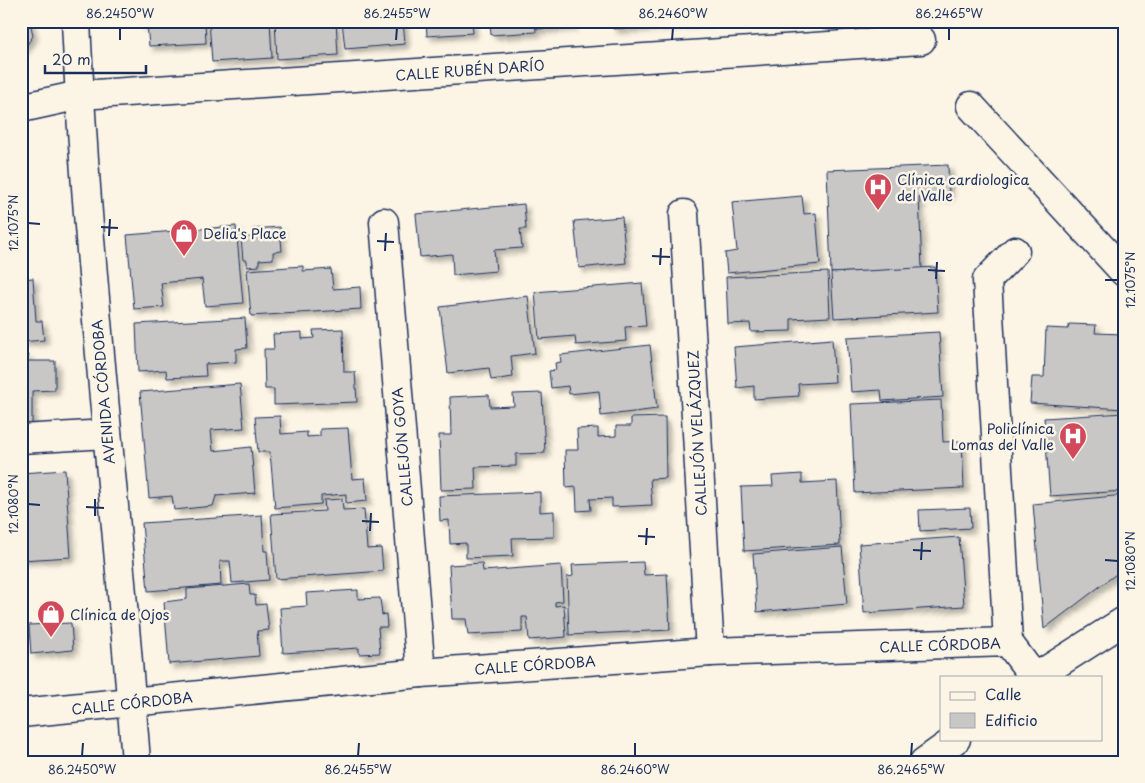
<svg xmlns="http://www.w3.org/2000/svg" width="1145" height="783" font-family="'Playpen Sans',sans-serif">
<style>
.building{fill:#c8c7c6;stroke:#1b2f5e;filter:url(#shadow)}
.lines{fill:none;stroke-linecap:round;stroke-linejoin:round}
.street-casing{stroke:#1b2f5e;stroke-width:31}
.street{stroke:#fcf5e5;stroke-width:28}
.ticks{fill:none;stroke:#1b2f5e;stroke-width:2}
.labels{text-anchor:middle;dominant-baseline:central;stroke-width:5;stroke-linejoin:round;paint-order:stroke}
.street-label{font-size:14px;fill:#1b2f5e;stroke:#fcf5e5}
.poi-label{font-size:14px;fill:#1b2f5e;stroke:#fcf5e5;text-anchor:start}
.neatline{fill:none;stroke:#1b2f5e;stroke-width:2}
.ticks-label{font-size:12px;text-anchor:middle;fill:#1b2f5e}
</style>
<defs>
<filter id="shadow"><feDropShadow dx="4.5" dy="4.5" stdDeviation="2.5" flood-color="#0004"/></filter>
</defs>
<rect width="100%" height="100%" fill="#fcf5e5"/>
<filter id="ink" filterUnits="userSpaceOnUse"><feTurbulence type="fractalNoise" baseFrequency=".02" numOctaves="2"/><feDisplacementMap in="SourceGraphic" scale="10" xChannelSelector="R" yChannelSelector="G"/><feConvolveMatrix kernelMatrix="1 2 1 2 8 2 1 2 1" color-interpolation-filters="sRGB"/></filter>
<g filter="url(#ink)">
<!-- building -->
<g class="building">
<polygon points="21,21 30,21 33,36 24,49 21,50"/>
<polygon points="139,21 205,21 206,43 149,46 147,24 140,25"/>
<polygon points="209,21 270,21 272,58 212,62"/>
<polygon points="275,21 336,21 338,55 277,59"/>
<polygon points="342,21 403,21 405,44 345,49"/>
<polygon points="426,21 472,21 473,33 427,36"/>
<polygon points="490,21 535,21 536,32 491,35"/>
<polygon points="536,21 571,21 572,26 537,29"/>
<polygon points="613,21 715,21 613,29"/>
<polygon points="948,165 949,196 919,197 922,269 831,273 827,170"/>
<polygon points="802,196 804,214 816,213 820,264 727,273 725,253 737,251 732,202"/>
<polygon points="524,204 526,229 520,229 522,248 494,250 496,271 453,275 452,254 420,257 416,214"/>
<polygon points="622,217 626,263 579,268 574,221"/>
<polygon points="236,226 243,303 205,306 202,279 161,283 164,307 134,309 127,235"/>
<polygon points="280,227 282,251 273,252 273,259 259,260 259,266 247,267 247,260 243,260 241,237 252,237 252,229"/>
<polygon points="303,266 303,271 331,269 333,289 360,287 361,309 251,316 247,270"/>
<polygon points="935,267 938,312 834,318 831,273"/>
<polygon points="828,272 830,317 791,319 791,331 751,332 750,323 728,324 726,277"/>
<polygon points="33,278 36,321 42,321 44,340 21,342 21,279"/>
<polygon points="642,283 646,326 625,327 626,341 576,345 575,336 539,339 535,292"/>
<polygon points="528,296 535,353 511,356 513,377 491,380 489,368 448,373 440,307"/>
<polygon points="245,318 247,348 236,349 236,362 205,364 206,376 167,378 166,370 138,372 136,324"/>
<polygon points="1069,324 1096,325 1095,333 1124,334 1124,409 1030,403 1032,377 1044,377 1046,328 1068,329"/>
<polygon points="343,329 344,372 355,372 357,402 274,405 274,389 265,389 264,349 274,349 273,334 302,332 302,339 314,338 313,330"/>
<polygon points="939,332 943,397 882,401 881,390 851,392 847,337"/>
<polygon points="832,339 835,382 798,384 799,396 754,399 754,386 737,388 734,347"/>
<polygon points="650,345 657,409 601,416 599,391 569,394 568,386 551,388 549,371 556,370 555,363 561,362 560,355"/>
<polygon points="21,355 29,355 27,361 55,361 55,390 32,391 32,428 21,428"/>
<polygon points="240,384 244,428 211,430 213,451 251,447 255,493 216,496 213,506 174,510 172,496 149,498 140,392"/>
<polygon points="542,393 545,453 516,454 516,466 475,467 476,489 441,490 439,435 451,435 450,397 489,395 490,407 514,406 513,394"/>
<polygon points="941,400 943,442 962,441 964,488 855,493 851,404"/>
<polygon points="1124,413 1124,491 1050,496 1044,418"/>
<polygon points="280,416 281,434 307,432 307,437 320,436 320,429 348,428 352,479 365,478 367,501 346,503 346,494 321,496 321,504 275,508 270,452 258,452 255,417"/>
<polygon points="665,417 666,478 650,479 652,505 612,507 612,498 590,499 591,510 577,511 576,487 566,488 565,450 578,450 577,429 598,428 598,437 616,436 616,426 631,426 631,418"/>
<polygon points="65,470 71,557 21,560 21,473"/>
<polygon points="802,474 802,483 837,481 840,545 744,551 741,487 773,486 772,476"/>
<polygon points="540,492 540,512 554,511 554,537 512,538 513,556 466,558 466,543 450,544 449,520 440,521 439,496"/>
<polygon points="1124,495 1124,568 1044,629 1033,504"/>
<polygon points="342,499 343,510 364,509 367,549 381,548 383,571 276,579 271,514 325,511 324,500"/>
<polygon points="970,508 971,528 920,531 919,510"/>
<polygon points="262,515 264,551 267,551 269,580 232,583 230,561 220,561 221,585 148,591 142,523"/>
<polygon points="959,537 964,606 864,613 859,544"/>
<polygon points="842,547 847,604 757,612 753,554"/>
<polygon points="643,562 644,575 667,574 670,630 569,635 567,577 573,576 572,565"/>
<polygon points="482,563 483,571 561,565 563,601 555,602 555,606 564,605 566,637 529,640 527,617 522,617 522,632 468,635 466,619 452,619 449,565"/>
<polygon points="249,584 250,595 255,595 256,605 266,604 269,630 257,631 259,656 169,664 164,602 187,599 187,589"/>
<polygon points="358,590 358,599 380,598 382,615 386,614 387,627 378,627 380,653 359,654 359,648 283,653 280,608 307,606 306,593"/>
<polygon points="71,623 73,650 31,654 29,625"/>
</g>
<g class="lines">
<!-- street casing -->
<g class="street-casing">
<g id="street">
<path d="M76 21C87 269 118 515 136 762"/>
<polyline points="971,106 1124,272"/>
<polyline points="21,108 80,95 921,40"/>
<polyline points="684,214 710,652"/>
<polyline points="384,222 421,673"/>
<polyline points="21,439 107,434"/>
<polyline points="1008,642 987,280 1015,251"/>
<polyline points="1036,677 1124,621"/>
<polyline points="21,713 421,673 710,652 1008,642 1034,677"/>
<polyline points="924,762 956,739"/>
</g>
</g>
<!-- street -->
<use href="#street" class="street"/>
</g>
</g>
<!-- ticks -->
<path class="ticks" d="M120 40V28M396 40 397 28M672 40 673 28M949 40V28M28 223 40 224M101 227 118 228M109 236 110 219M377 241 394 242M385 251 386 233M652 256 670 257M660 265 661 248M928 270 945 271M936 279 937 262M1105 280H1118M28 504 40 505M86 507 104 508M95 516V499M362 521 379 522M370 531 371 513M638 536 655 537M646 545 647 528M913 550 931 551M921 560 922 542M1105 560 1118 561M82 756 83 743M358 756 359 743M635 756V743M911 756 912 743"/>
<!-- icons -->
<defs>
<g id="hospital-pin" transform="scale(1.4375)"><path d="M0 17L-7.5 6A9.5 9.5 0 1 1 7.5 6Z" fill="#d1495b" stroke="#fcf5e5"/><path d="M-5-5h3v3.5h4V-5h3V5h-3V1.5h-4V5h-3Z" fill="#fff"/></g>
<g id="shop-pin" transform="scale(1.4375)"><path d="M0 17L-7.5 6A9.5 9.5 0 1 1 7.5 6Z" fill="#d1495b" stroke="#fcf5e5"/><path d="M-5-2.5h2.3a2.7 3.5 0 0 1 5.4 0H5L5.5 6h-11ZM-1.5-2.5h3a1.5 2.3 0 0 0-3 0Z" fill="#fff"/></g>
</defs>
<g fill-rule="evenodd">
<use href="#hospital-pin" x="878" y="187"/>
<use href="#shop-pin" x="184" y="233"/>
<use href="#hospital-pin" x="1073" y="436"/>
<use href="#shop-pin" x="51" y="614"/>
</g>
<g class="labels">
<!-- street labels -->
<g class="street-label">
<text transform="translate(470 70) rotate(-4)">CALLE RUBÉN DARÍO</text>
<text transform="translate(103 392) rotate(-95)">AVENIDA CÓRDOBA</text>
<text transform="translate(697 433) rotate(-93)">CALLEJÓN VELÁZQUEZ</text>
<text transform="translate(402 447) rotate(-95)">CALLEJÓN GOYA</text>
<text transform="translate(940 645) rotate(-2)">CALLE CÓRDOBA</text>
<text transform="translate(535 665) rotate(-4)">CALLE CÓRDOBA</text>
<text transform="translate(132 703) rotate(-6)">CALLE CÓRDOBA</text>
</g>
<!-- poi labels -->
<g class="poi-label">
<text x="897" y="179">Clínica cardiologica<tspan x="897" dy="16">del Valle</tspan></text>
<text x="203" y="233">Delia's Place</text>
<text x="1054" y="428" text-anchor="end">Policlínica<tspan x="1054" dy="16">Lomas del Valle</tspan></text>
<text x="70" y="614">Clínica de Ojos</text>
</g>
</g>
<!-- margin -->
<rect width="1145" height="783" fill="none" stroke="#fcf5e5" stroke-width="55"/>
<!-- legend -->
<rect x="940" y="676" width="162" height="65" fill="#fcf5e5" stroke="#a2a6af"/>
<rect x="950" y="692" width="25" height="8" fill="#fcf5e5" stroke="#a2a6af"/>
<text x="985" y="700" font-size="15" fill="#1b2f5e">Calle</text>
<rect x="950" y="713" width="25" height="15" fill="#c8c7c6" stroke="#a2a6af"/>
<text x="985" y="726" font-size="15" fill="#1b2f5e">Edificio</text>
<!-- scale -->
<path d="M45 65v8h101v-8" fill="none" stroke="#1b2f5e" stroke-width="2.5"/>
<text x="52" y="65" font-size="15" fill="#1b2f5e" stroke="#fcf5e5" stroke-width="4" paint-order="stroke">20 m</text>
<rect x="28" y="28" width="1090" height="728" class="neatline"/>
<g class="ticks-label">
<text x="120" y="18">86.2450°W</text>
<text x="397" y="18">86.2455°W</text>
<text x="673" y="18">86.2460°W</text>
<text x="949" y="18">86.2465°W</text>
<text transform="translate(14 223) rotate(-90)" y="4">12.1075°N</text>
<text transform="translate(1131 280) rotate(-90)" y="4">12.1075°N</text>
<text transform="translate(14 504) rotate(-90)" y="4">12.1080°N</text>
<text transform="translate(1131 561) rotate(-90)" y="4">12.1080°N</text>
<text x="82" y="774">86.2450°W</text>
<text x="358" y="774">86.2455°W</text>
<text x="635" y="774">86.2460°W</text>
<text x="911" y="774">86.2465°W</text>
</g>
</svg>
